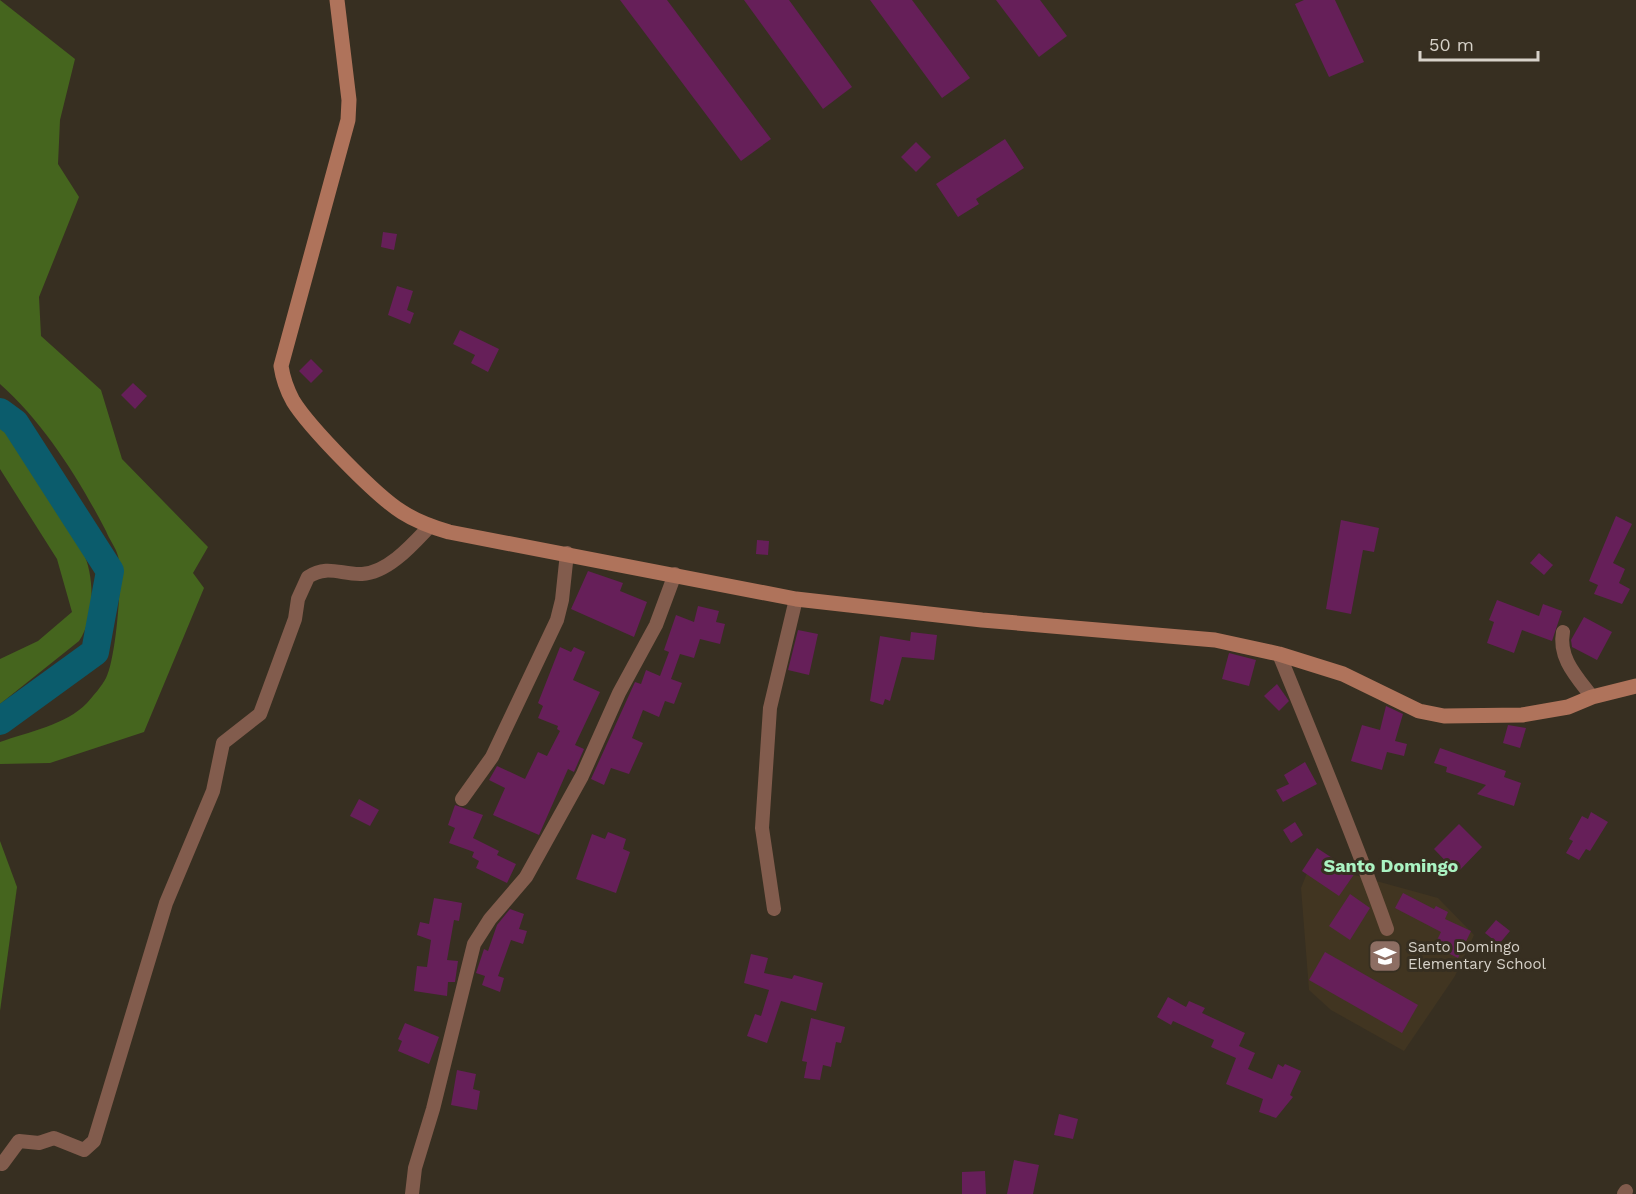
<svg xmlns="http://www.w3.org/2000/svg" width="1636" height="1194" font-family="'Work Sans',sans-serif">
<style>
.built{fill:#413521}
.green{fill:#45651e}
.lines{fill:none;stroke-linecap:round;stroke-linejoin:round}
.river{stroke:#0b5c6c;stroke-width:28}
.building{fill:#661f59}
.street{stroke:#825c4d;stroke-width:14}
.secondary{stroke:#af735b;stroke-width:15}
.labels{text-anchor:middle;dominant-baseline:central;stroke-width:6;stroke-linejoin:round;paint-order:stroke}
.poi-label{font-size:15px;fill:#d7d2c9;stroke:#372f21;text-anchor:start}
.quarter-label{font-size:18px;font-weight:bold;fill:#aaf3c2;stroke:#372f21}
</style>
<rect width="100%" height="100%" fill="#372f21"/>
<!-- built -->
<polygon class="built" points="1311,863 1438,898 1474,935 1455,976 1404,1051 1331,1010 1309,990 1301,888"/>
<!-- green -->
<g class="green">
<path d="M0 0 75 59 60 120 58 164 79 197 39 297 41 336 101 390 122 459 208 547 193 573 204 588 144 732 50 763 0 764V742C28 732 66 725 87 703 93 696 102 686 106 678 116 659 123 576 118 556 116 548 109 539 106 531 79 479 44 423 0 384Z"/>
<path d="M0 426 11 437C34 474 64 513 83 552 95 577 95 618 79 641L0 704V659L38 641 72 612 57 559 0 469Z"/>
<polygon points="0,841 17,887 0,1011"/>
</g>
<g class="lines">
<!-- river -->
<polyline class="river" points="0,412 15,423 110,571 95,652 0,721"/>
</g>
<!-- building -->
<g class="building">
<polygon points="620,0 667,0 771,139 741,161"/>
<polygon points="744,0 789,0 852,87 823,109"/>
<polygon points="870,0 912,0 970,78 942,98"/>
<polygon points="996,0 1040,0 1067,36 1039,57"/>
<polygon points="1304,0 1335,0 1364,62 1329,77 1295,4"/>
<polygon points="1005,139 1024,168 976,199 979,204 958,217 936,184"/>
<polygon points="916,142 931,157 916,172 901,157"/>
<polygon points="383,232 397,234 394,250 381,247"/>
<polygon points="397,286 413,291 407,310 414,313 410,324 388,315"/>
<polygon points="460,330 499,349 488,372 471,363 475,355 453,344"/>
<polygon points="311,359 323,371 311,383 299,371"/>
<polygon points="133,383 147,396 135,409 121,395"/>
<polygon points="1616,516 1632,524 1613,563 1625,569 1619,583 1630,589 1622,604 1594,594 1598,585 1589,581"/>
<polygon points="1341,520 1379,528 1374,552 1363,550 1351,614 1326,609"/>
<polygon points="757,540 769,541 768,555 756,554"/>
<polygon points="1539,553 1553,565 1544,575 1530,563"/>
<polygon points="588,571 623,583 620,591 647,602 634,637 571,609"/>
<polygon points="1497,600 1539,616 1543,604 1562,611 1552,641 1522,630 1514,653 1487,643 1494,622 1489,620"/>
<polygon points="698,606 719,611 716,622 725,624 720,644 700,639 694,658 680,654 671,679 682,683 674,704 665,701 659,717 643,710 632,738 643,743 629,774 611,768 604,785 591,779 635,682 641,684 646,670 660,676 669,652 664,650 676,615 694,622"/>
<polygon points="1584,617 1612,632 1597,660 1572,647 1571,640"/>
<polygon points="798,630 818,634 809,675 788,670"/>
<polygon points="911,632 937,635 934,660 902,657 890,701 885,699 883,705 870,701 880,636 910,641"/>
<polygon points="560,647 571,652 574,647 585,652 573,680 600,692 575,745 584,749 574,772 568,769 539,835 493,815 505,788 489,780 497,766 525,779 538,752 547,756 560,731 557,729 558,726 538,718 543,706 538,703"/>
<polygon points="1229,653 1256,660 1249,686 1222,679"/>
<polygon points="1277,684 1289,701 1279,711 1264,696"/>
<polygon points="1386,706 1403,714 1395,741 1407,744 1404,756 1387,752 1382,770 1351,761 1362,725 1380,730"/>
<polygon points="1508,725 1526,728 1520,748 1503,743"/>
<polygon points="1440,748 1506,771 1504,777 1521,783 1514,806 1477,794 1486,785 1446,772 1447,767 1434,763"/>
<polygon points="1305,762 1317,784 1283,802 1276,790 1289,784 1284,775"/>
<polygon points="359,799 379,810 370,826 350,816"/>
<polygon points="455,805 483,815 473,838 499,851 497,855 516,864 507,883 476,868 479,861 472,857 474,852 449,843 455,828 448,825"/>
<polygon points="1591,812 1608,822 1590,851 1586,849 1579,860 1566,853 1573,841 1569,839 1582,816 1588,819"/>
<polygon points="1295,822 1303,835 1291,843 1283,830"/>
<polygon points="1459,824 1482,847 1457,873 1434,849"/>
<polygon points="608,832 626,839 623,849 630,852 616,893 576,879 592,834 605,839"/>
<polygon points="1317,848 1355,873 1339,896 1302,871"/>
<polygon points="1403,893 1434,909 1436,906 1448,912 1445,919 1471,931 1458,958 1434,946 1441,932 1395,908"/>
<polygon points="1350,894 1370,908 1350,940 1329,926"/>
<polygon points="434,898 462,903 459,921 454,920 447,960 458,961 455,982 448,982 447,996 414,991 417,966 427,967 431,940 417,935 420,922 429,924"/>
<polygon points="510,909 524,914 519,929 527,931 523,944 511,940 498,976 504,978 500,992 482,985 485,976 476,973 484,949 488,951 497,925"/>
<polygon points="1496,920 1510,931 1499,944 1485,933"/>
<polygon points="1325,952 1418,1005 1402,1033 1309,980"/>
<polygon points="751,954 768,958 764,973 792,979 794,975 823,983 816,1011 781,1001 767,1043 747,1036 755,1014 761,1016 769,990 744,983"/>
<polygon points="1168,997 1186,1007 1189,1001 1205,1008 1202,1013 1245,1033 1239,1046 1255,1053 1248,1069 1272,1079 1278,1064 1283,1067 1285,1064 1301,1071 1290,1095 1293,1097 1276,1118 1259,1112 1263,1099 1226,1084 1236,1058 1211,1047 1214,1040 1173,1021 1171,1025 1157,1017"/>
<polygon points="811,1018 845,1027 841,1043 836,1042 831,1067 823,1065 820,1080 804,1078 807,1062 802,1061"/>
<polygon points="405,1023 439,1037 429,1064 398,1051 402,1041 398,1039"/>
<polygon points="457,1070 476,1074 473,1089 480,1091 477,1110 451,1105"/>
<polygon points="1059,1114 1078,1119 1073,1139 1054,1135"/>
<polygon points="1014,1160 1039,1165 1033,1194 1007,1194"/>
<polygon points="985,1171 986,1194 962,1194 962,1172"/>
</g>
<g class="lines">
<!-- street -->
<g class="street">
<path d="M1563 632C1558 658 1577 677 1592 697"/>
<path d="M1279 654C1316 745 1354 836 1387 929"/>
<polyline points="462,799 492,757 557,620 562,600 567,553"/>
<polyline points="774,909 762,828 770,708 796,599"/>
<path d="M2 1164 19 1141 39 1143 54 1138 84 1150 94 1141 166 903 213 791 223 743 260 714 295 619 298 599 308 577C328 564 341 575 362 574 388 573 413 544 430 526"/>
<polyline points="412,1194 415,1168 433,1109 474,944 490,919 526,877 582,776 619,693 656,625 675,574"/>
<polyline points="1624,1194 1626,1191"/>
</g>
<!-- secondary -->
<path class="secondary" d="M337 0 349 100 348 120 281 366C283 379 287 390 293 401 309 427 376 496 402 512 416 521 432 527 449 532L796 599 982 620 1215 640 1279 654 1343 674 1419 711 1444 716 1522 715 1568 707 1592 697 1636 686"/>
</g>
<!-- icons -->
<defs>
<g id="school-square" transform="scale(1.725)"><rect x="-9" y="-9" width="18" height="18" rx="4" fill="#8d6e63" stroke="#372f21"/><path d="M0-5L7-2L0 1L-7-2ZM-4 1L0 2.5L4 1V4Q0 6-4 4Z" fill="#fff"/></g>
</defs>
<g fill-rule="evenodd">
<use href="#school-square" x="1385" y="956"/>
</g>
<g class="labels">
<!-- poi labels -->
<g class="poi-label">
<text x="1408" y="947">Santo Domingo<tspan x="1408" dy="17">Elementary School</tspan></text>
</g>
<!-- quarter labels -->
<g class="quarter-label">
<text x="1391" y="865">Santo Domingo</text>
</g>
</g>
<!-- scale -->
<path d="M1420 51v9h118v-9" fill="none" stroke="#d7d2c9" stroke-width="3"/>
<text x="1429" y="51" font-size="18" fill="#d7d2c9" stroke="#372f21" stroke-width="4.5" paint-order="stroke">50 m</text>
</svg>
